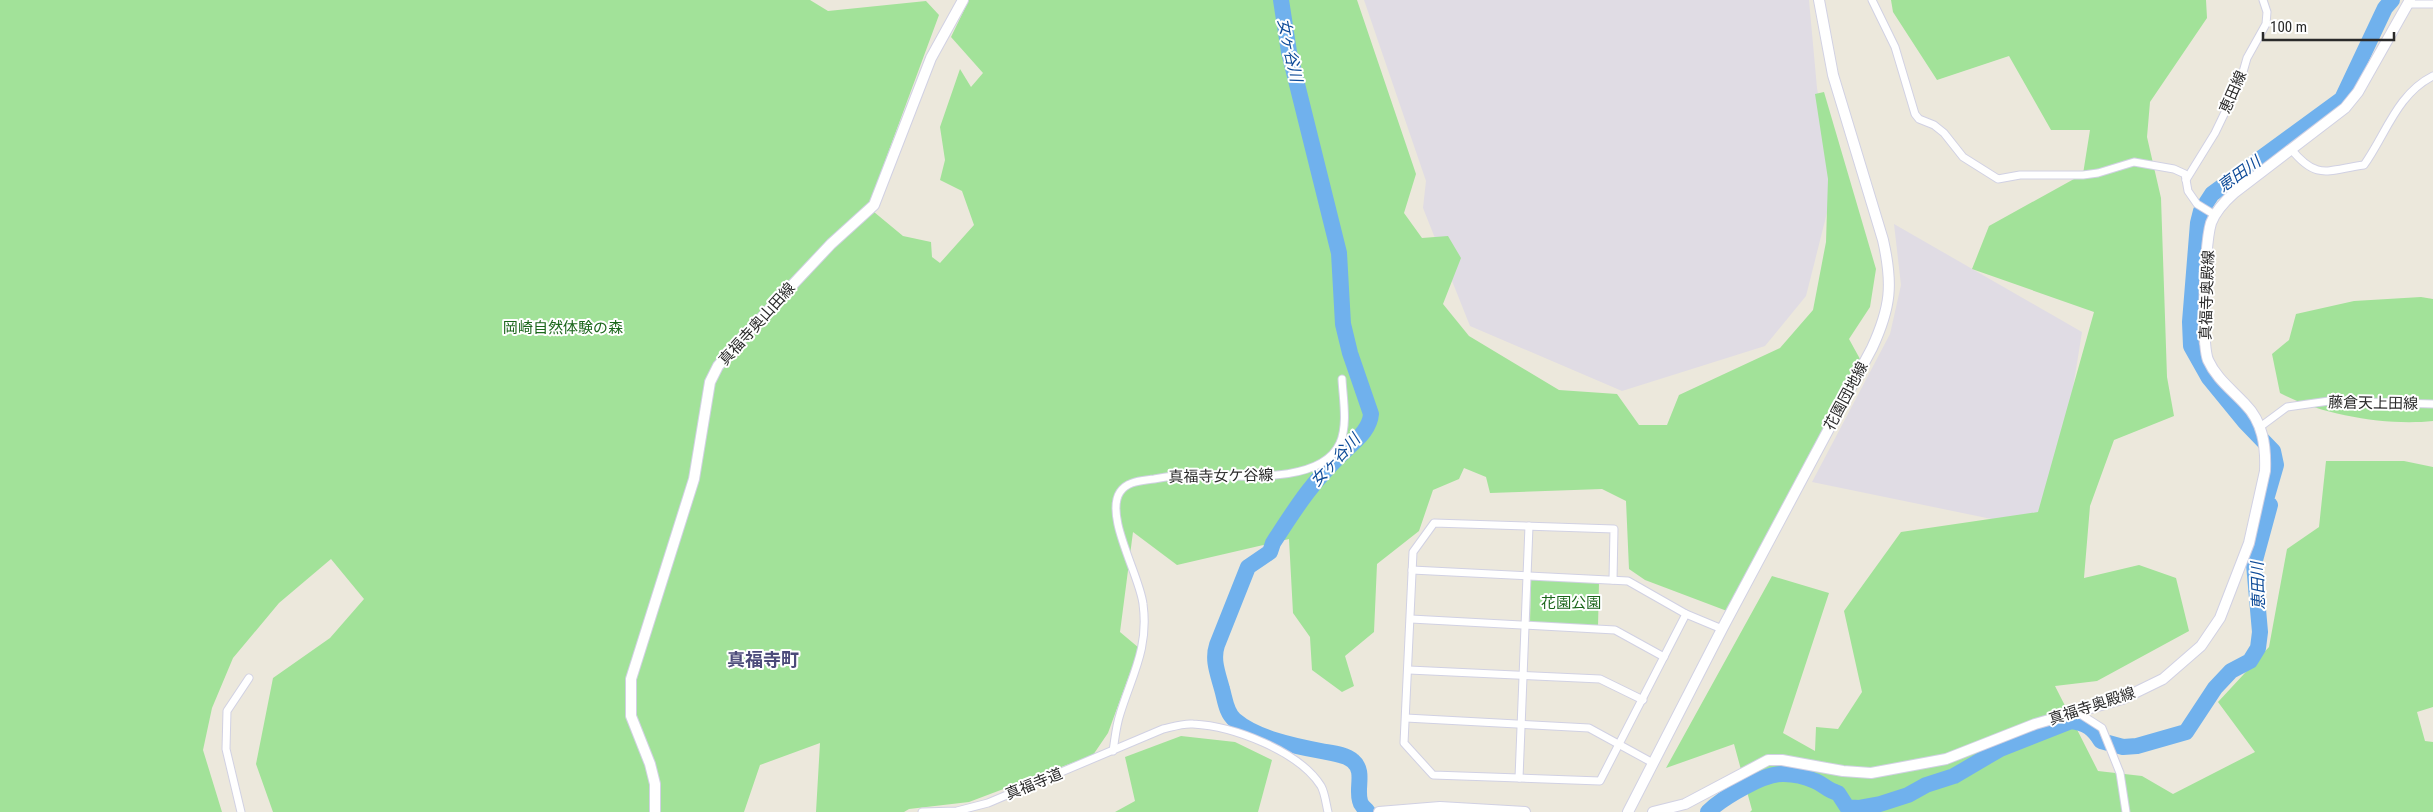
<svg xmlns="http://www.w3.org/2000/svg" width="2433" height="812" font-family="'Roboto Condensed','Noto Sans JP',sans-serif">
<style>
.industrial{fill:#e0dce4}
.green{fill:#a2e299}
.lines{fill:none;stroke-linecap:round;stroke-linejoin:round}
.river{stroke:#70b1ed;stroke-width:16}
.street-casing{stroke:#d1d1e3;stroke-width:9}
.secondary-casing{stroke:#d1d1e3;stroke-width:12}
.street{stroke:#fff;stroke-width:7}
.secondary{stroke:#fff;stroke-width:10}
.labels{text-anchor:middle;dominant-baseline:central;stroke-width:4;stroke-linejoin:round;paint-order:stroke}
.street-label{font-size:15px;fill:#2a2a2a;stroke:#fff}
.park-label{font-size:15px;fill:#1b661b;stroke:#fff}
.water-label{font-size:16px;font-style:italic;fill:#0f4c99;stroke:#fff}
.quarter-label{font-size:18px;font-weight:bold;fill:#4c4b7a;stroke:#fff}
</style>
<rect width="100%" height="100%" fill="#ece8dc"/>
<!-- industrial -->
<g class="industrial">
<polygon points="1364,0 1809,0 1817,88 1834,185 1806,296 1765,346 1622,391 1470,326 1423,208 1426,181"/>
<polygon points="1894,224 2082,332 2050,531 1812,482 1890,334 1901,285"/>
</g>
<!-- green -->
<g class="green">
<polygon points="0,0 810,0 828,11 926,1 939,15 868,207 903,236 931,242 932,257 940,263 974,225 962,191 940,180 945,160 940,127 960,69 971,87 983,73 951,37 969,0 1357,0 1416,174 1404,213 1422,238 1448,236 1461,258 1443,304 1469,336 1559,390 1617,394 1639,425 1667,425 1679,395 1780,348 1813,310 1826,242 1828,179 1815,94 1824,92 1876,269 1870,307 1849,339 1860,359 1727,611 1645,580 1629,569 1626,501 1602,489 1490,493 1486,477 1464,468 1459,479 1433,490 1419,531 1377,564 1374,632 1345,656 1354,686 1342,692 1312,670 1310,637 1293,613 1289,539 1177,565 1133,532 1120,632 1139,648 1108,733 1093,755 969,802 909,809 904,812 816,812 820,743 760,765 744,812 273,812 256,764 273,678 330,638 364,599 331,559 279,603 233,658 212,708 203,750 222,812 0,812"/>
<polygon points="1891,0 2206,0 2207,18 2150,102 2147,137 2161,198 2167,377 2174,416 2114,440 2090,506 2084,578 2139,565 2176,578 2189,631 2097,681 2055,686 2098,771 2142,776 2173,794 2255,752 2218,702 2269,647 2287,549 2319,527 2326,461 2404,461 2433,467 2433,707 2417,712 2425,741 2433,742 2433,812 1750,812 1752,810 1734,744 1666,768 1772,576 1829,593 1783,733 1815,751 1816,727 1838,729 1862,692 1844,611 1901,532 2038,512 2094,312 1972,269 1989,226 2083,174 2090,130 2051,130 2009,56 1937,80 1893,12"/>
<path d="M2421 297 2433 299V421C2386 426 2321 415 2280 393L2272 354 2289 340 2296 314 2354 301Z"/>
<polygon points="1531,579 1599,582 1598,627 1530,624"/>
<polygon points="1181,736 1235,742 1272,760 1258,812 1115,812 1135,801 1125,757"/>
</g>
<g class="lines">
<!-- river -->
<g class="river">
<path d="M1281 0 1289 52 1339 253 1343 324 1350 353 1371 414C1370 427 1360 437 1350 446 1315 478 1298 504 1273 543L1270 552 1248 567 1217 645C1212 660 1218 674 1222 689 1225 699 1226 713 1235 720 1256 738 1294 746 1321 751 1331 753 1345 754 1353 761 1365 771 1356 788 1360 801 1361 807 1365 807 1368 812"/>
<path d="M1708 812C1722 798 1764 773 1784 774 1794 774 1806 777 1815 781 1823 784 1828 791 1838 793L1847 807 1858 808 1880 804 1908 795 1926 785 1954 776 2000 749 2071 721C2086 723 2093 728 2101 741L2123 747 2137 746 2186 732 2215 688 2231 671 2250 661 2258 648 2260 632 2254 564 2270 505 2265 503 2276 465 2273 451 2245 422 2209 378 2191 346 2190 322 2198 223 2201 211 2212 194 2342 99 2385 8 2392 0"/>
</g>
<!-- street casing -->
<g class="street-casing">
<g id="street">
<polyline points="1872,0 1895,47 1915,114 1919,119 1934,125 1944,133 1963,157 1998,179 2020,175 2083,175 2098,173 2134,162 2174,169 2185,174 2188,191 2197,204 2215,215"/>
<polyline points="2409,4 2433,4"/>
<path d="M2291 149C2317 181 2327 170 2364 165 2386 134 2397 94 2433 76"/>
<polyline points="2186,180 2215,133 2241,79 2247,58 2266,24 2267,12 2263,0"/>
<polyline points="2260,427 2287,407 2329,401 2433,404"/>
<polyline points="1412,570 1628,581 1686,614 1722,629"/>
<polyline points="1613,580 1614,529 1434,523 1413,552 1404,743 1433,775 1600,781 1686,614"/>
<polyline points="1411,619 1615,630 1664,657"/>
<polyline points="1409,670 1600,679 1643,700"/>
<polyline points="2077,712 2102,728 2120,773 2126,812"/>
<polyline points="1406,718 1589,728 1653,763"/>
<path d="M1113 751C1115 739 1116 726 1120 714 1132 675 1149 648 1143 604 1140 576 1104 516 1120 492 1127 481 1141 481 1154 479 1165 477 1176 475 1187 475 1227 474 1320 488 1340 443 1348 424 1343 399 1342 379"/>
<polyline points="1519,778 1529,526"/>
<polyline points="241,812 226,749 227,711 249,678"/>
<path d="M922 812 957 811 988 803 1163 729C1172 727 1183 723 1193 724 1233 726 1299 751 1321 786 1325 793 1326 804 1328 812"/>
</g>
</g>
<!-- secondary casing -->
<g class="secondary-casing">
<g id="secondary">
<polyline points="655,812 655,784 650,764 631,716 631,679 694,479 710,382 718,366 735,346 831,244 874,205 931,58 963,0"/>
<polyline points="1379,812 1440,807 1525,812"/>
<path d="M1628 812 1722 629 1872 348C1891 307 1893 284 1883 240L1833 75 1819 0"/>
<path d="M1653 812 1685 804 1768 760H1782L1843 771 1871 773 1946 759 2035 724 2122 699 2163 679 2201 646 2220 618 2249 543 2265 471C2266 446 2263 422 2245 404 2231 389 2216 378 2208 360 2201 341 2205 243 2211 223 2216 210 2225 201 2234 193L2345 108 2358 92 2410 0"/>
</g>
</g>
<!-- street -->
<use href="#street" class="street"/>
<!-- secondary -->
<use href="#secondary" class="secondary"/>
</g>
<g class="labels">
<!-- street labels -->
<g class="street-label">
<text transform="translate(2233 92) rotate(-66)">恵田線</text>
<text transform="translate(2207 295) rotate(-88)">真福寺奥殿線</text>
<text transform="translate(757 324) rotate(-48)">真福寺奥山田線</text>
<text transform="translate(1846 396) rotate(-62)">花園団地線</text>
<text transform="translate(2373 403) rotate(1)">藤倉天上田線</text>
<text transform="translate(1221 476) rotate(-1)">真福寺女ケ谷線</text>
<text transform="translate(2092 706) rotate(-18)">真福寺奥殿線</text>
<text transform="translate(1034 784) rotate(-22)">真福寺道</text>
</g>
<!-- park labels -->
<g class="park-label">
<text x="563" y="328">岡崎自然体験の森</text>
<text x="1571" y="603">花園公園</text>
</g>
<!-- water labels -->
<g class="water-label">
<text transform="translate(1290 50) rotate(78)">女ヶ谷川</text>
<text transform="translate(2239 174) rotate(-36)">恵田川</text>
<text transform="translate(1335 460) rotate(-47)">女ヶ谷川</text>
<text transform="translate(2258 586) rotate(-92)">恵田川</text>
</g>
<!-- quarter labels -->
<g class="quarter-label">
<text x="763" y="659">真福寺町</text>
</g>
</g>
<!-- scale -->
<path d="M2263 32v8h131v-8" fill="none" stroke="#2a2a2a" stroke-width="2.5"/>
<text x="2270" y="32" font-size="15" fill="#2a2a2a" stroke="#ffffff" stroke-width="4" paint-order="stroke">100 m</text>
</svg>
